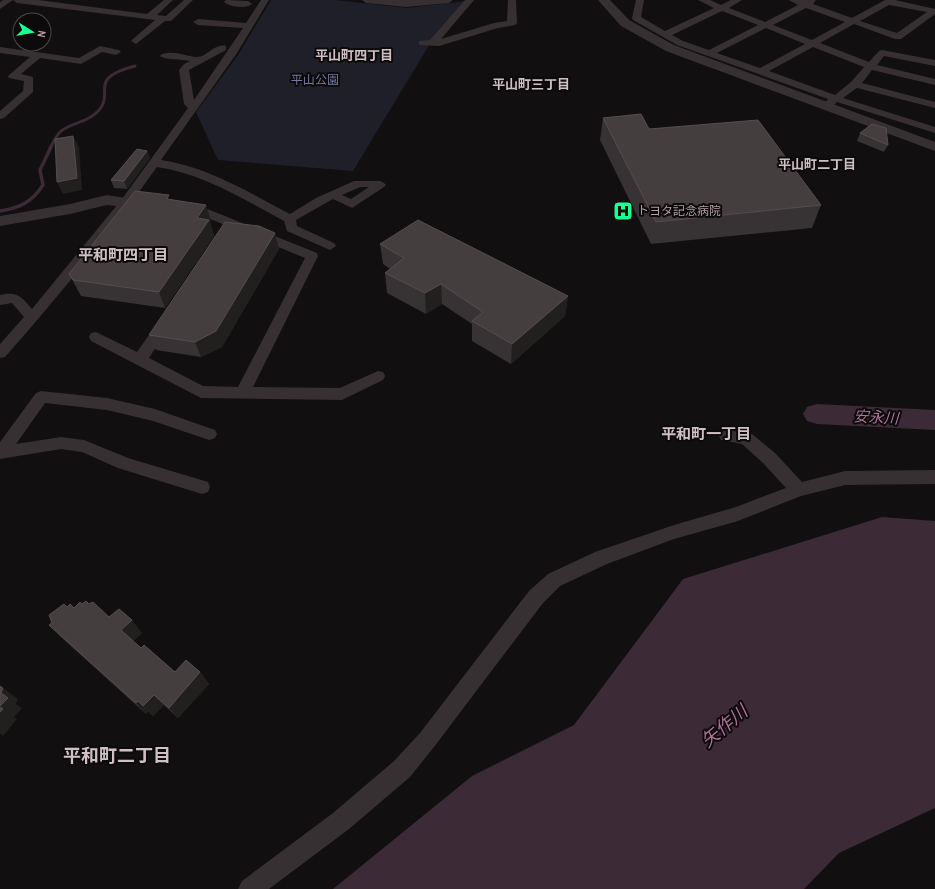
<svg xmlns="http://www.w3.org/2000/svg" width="935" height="889" font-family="'Archivo Narrow','Noto Sans JP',sans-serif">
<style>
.green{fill:#1e1f29}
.water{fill:#3c2a37}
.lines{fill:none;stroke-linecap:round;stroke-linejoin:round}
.stream-far1{stroke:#3c2a37;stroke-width:3}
.stream{stroke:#3c2a37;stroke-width:3.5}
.river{fill:#3c2a37;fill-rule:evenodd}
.minor{fill:#363032;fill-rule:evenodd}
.tertiary{fill:#363032;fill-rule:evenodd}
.wall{fill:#373233}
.shaded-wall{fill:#221f1f}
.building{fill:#453e3f;stroke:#564d50}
.labels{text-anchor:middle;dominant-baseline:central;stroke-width:4;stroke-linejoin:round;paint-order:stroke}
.far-park-label{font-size:12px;fill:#7477a0;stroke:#0c0a0a}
.far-poi-label{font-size:12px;fill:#b39fa8;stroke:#0c0a0a;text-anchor:start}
.far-neighbourhood-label{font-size:13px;font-weight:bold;fill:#cfc0c6;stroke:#0c0a0a}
.neighbourhood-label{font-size:15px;font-weight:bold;fill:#cfc0c6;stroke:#0c0a0a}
.water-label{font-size:15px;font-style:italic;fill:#b2729d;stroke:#0c0a0a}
.near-water-label{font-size:18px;font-style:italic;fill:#b2729d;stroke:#0c0a0a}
.near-neighbourhood-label{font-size:18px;font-weight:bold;fill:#cfc0c6;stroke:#0c0a0a}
</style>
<rect width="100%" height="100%" fill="#110f0f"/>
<!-- green -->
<polygon class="green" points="271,0 335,0 407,8 466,1 431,42 353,171 218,160 196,112 238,55"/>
<!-- water -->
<polygon class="water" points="882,517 935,521 935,808 839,853 804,889 333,889 472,776 574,725 683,579"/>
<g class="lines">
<!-- stream-far1 -->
<path class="stream-far1" d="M50 148C53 143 56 136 60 132 70 123 86 123 96 113 118 94 84 79 135 66"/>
<!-- stream -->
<path class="stream" d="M0 211C20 208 32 202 43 185L40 170 51 147"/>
<!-- river -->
<polygon class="river" points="817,404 935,410 935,430 817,424 807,421 803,414 807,407"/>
<!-- minor -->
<g class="minor">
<polygon points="3,0 38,0 147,14 164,0 173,0 157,15 166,16 184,0 193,0 171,21 165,21 136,44 131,41 133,39 155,20 17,3 13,0 0,9 0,2"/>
<path d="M226 0 248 1 252 4C247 9 229 7 224 2Z"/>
<path d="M261 0H269L237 53 161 160C208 167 248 192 290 214L316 198 354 181H380L384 183 386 185 384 187 352 208 333 199 296 220 297 226 334 243 336 246 330 250 287 231 284 221C243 199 204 174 157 167 110 233 59 296 5 357L0 358V344L24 317 12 303 0 305V295C17 291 21 296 32 309L122 199 188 108 184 104 179 70 184 64 190 61C182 59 164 60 160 56L162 54C176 50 184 56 197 57 207 57 215 43 226 46V50L189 70 194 100 243 28 198 25 193 22 198 19 246 23ZM360 187H369L351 199 342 195Z"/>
<polygon points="362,0 453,0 449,3 406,7 366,3"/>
<polygon points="465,0 474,0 441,39 494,23 507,21 508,0 516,0 517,23 515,25 498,28 439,46 419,45 419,41 430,40"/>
<path d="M636 0H644L641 17 665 31 714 8 698 0H710L721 5 731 0H742L729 8 765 22 798 5 789 0H816L813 4 852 18 885 0H895L935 9V14L901 39H895L854 24 820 43 869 62 879 51 882 50 935 60V66L884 56 877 65 935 79V85L872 70 862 83 935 102V108L857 88 843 98 935 127V133L837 102 834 105H826L825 103 828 99 677 45 633 20 632 18ZM889 5 927 12 897 33 860 21ZM806 8 845 22 812 40 773 25ZM722 11 758 25 709 50 683 41 672 35ZM766 28 805 44 760 68 717 53ZM813 47 864 67 851 82 835 95 769 71Z"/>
<polygon points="100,46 119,50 121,52 116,55 102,52 81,64 40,58 21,74 33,77 33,92 4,118 0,119 0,111 23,91 24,81 9,78 8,76 30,57 0,53 0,47 79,58"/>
<polygon points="190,202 317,253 318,256 253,387 340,388 378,371 383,372 385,376 383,380 342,400 201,398 91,341 89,337 91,333 96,332 137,352 159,321 164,319 169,321 171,324 149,358 203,386 238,387 305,258 186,209 184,206 186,203"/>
<polygon points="41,391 107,398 155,409 215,430 217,434 215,438 209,440 153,421 107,410 45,403 16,444 61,437 84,440 128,458 208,482 210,487 208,492 202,494 118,468 82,452 61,449 0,459 0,442 36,393"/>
<polygon points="727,430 752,434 775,453 802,482 845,471 935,470 935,484 845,485 801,496 738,521 674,539 607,564 560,586 543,603 434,747 410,777 349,829 269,889 238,889 242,881 333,813 394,761 420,733 529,591 548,574 595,552 674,525 736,507 786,488 763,463 742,444 721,440 719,436 721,432"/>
</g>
<!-- tertiary -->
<g class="tertiary">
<polygon points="598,0 610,0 629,20 674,45 935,142 935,151 666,51 621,26"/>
<polygon points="107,195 132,199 134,202 132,205 126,207 107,205 70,214 0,226 0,216 70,204"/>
</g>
</g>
<!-- wall -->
<g class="wall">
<polygon points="603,118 649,129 821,205 812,228 651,244 600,140"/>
<polygon points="860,133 888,145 884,152 857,141"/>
<polygon points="147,151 150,158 127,189 114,188 111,180"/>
<polygon points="171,199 211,221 210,222 214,236 165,308 81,296 69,274"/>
<polygon points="275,233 279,249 222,347 201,357 156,350 149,335"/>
<polygon points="380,244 568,296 565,316 511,364 472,341 472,324 442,304 426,314 387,293 385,273 390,269 383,264"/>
<polygon points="82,604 89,604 109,617 142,633 133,641 141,648 175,672 200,672 209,684 178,718 164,705 153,716 148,711 146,714 62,638 49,625 67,607 74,608"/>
</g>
<!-- shaded-wall -->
<g class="shaded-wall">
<polygon points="73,136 79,147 82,190 63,194 57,182"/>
<polygon points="147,151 150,158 127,189 124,181"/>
<polygon points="206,205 211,221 210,222 214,236 165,308 159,292 197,218"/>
<polygon points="275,233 279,249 222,347 201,357 195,342"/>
<polygon points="441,284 442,304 426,314 425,293"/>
<polygon points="568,296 565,316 511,364 512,344"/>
<polygon points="132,620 142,633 132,642 121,630"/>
<polygon points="200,672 209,684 178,718 169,708"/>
<polygon points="3,688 18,699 16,704 22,708 14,717 17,719 3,736 0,733 0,706 1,693"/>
<polygon points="154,695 164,705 153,716 143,706"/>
<polygon points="138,701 148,711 146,714 136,703"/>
</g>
<!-- building -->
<g class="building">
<polygon points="641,114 649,129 758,120 821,205 656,222 603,118"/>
<polygon points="872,124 886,128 888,145 860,133"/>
<polygon points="73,136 77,178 57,182 55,139"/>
<polygon points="137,149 147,151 124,181 111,180"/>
<polygon points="135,191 169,195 167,199 206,205 197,218 209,220 159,292 73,280 69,274"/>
<polygon points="418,220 568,296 512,344 472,321 483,312 441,284 425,293 385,273 404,258 380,244"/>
<polygon points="225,222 259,226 275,233 216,331 195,342 149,335"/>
<polygon points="86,601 89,604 93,602 109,617 119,609 132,620 121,630 141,648 144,645 175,672 186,660 200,672 169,708 154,695 143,706 138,701 136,703 49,625 52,623 49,615 64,604 67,607 70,604 74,608 80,602 82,604"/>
<polygon points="0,686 3,688 1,693 8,698 0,706"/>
<polygon points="0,707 3,709 0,712"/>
</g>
<!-- icons -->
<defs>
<g id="hospital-square" transform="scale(1)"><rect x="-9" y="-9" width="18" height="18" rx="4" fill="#19ff92" stroke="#0c0a0a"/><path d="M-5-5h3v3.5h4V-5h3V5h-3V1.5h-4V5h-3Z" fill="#111"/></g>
</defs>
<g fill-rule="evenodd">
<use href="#hospital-square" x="623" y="211"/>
</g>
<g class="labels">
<!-- far-park labels -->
<g class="far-park-label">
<text x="315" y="80">平山公園</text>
</g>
<!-- far-poi labels -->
<g class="far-poi-label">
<text x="637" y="211">トヨタ記念病院</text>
</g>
<!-- far-neighbourhood labels -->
<g class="far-neighbourhood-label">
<text x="354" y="55">平山町四丁目</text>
<text x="531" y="84">平山町三丁目</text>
<text x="817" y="164">平山町二丁目</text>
</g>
<!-- neighbourhood labels -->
<g class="neighbourhood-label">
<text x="123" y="254">平和町四丁目</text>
<text x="706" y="433">平和町一丁目</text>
</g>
<!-- water labels -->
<g class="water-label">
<text transform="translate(876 417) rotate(3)">安永川</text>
</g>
<!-- near-water labels -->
<g class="near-water-label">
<text transform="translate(724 726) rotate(-40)">矢作川</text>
</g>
<!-- near-neighbourhood labels -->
<g class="near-neighbourhood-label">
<text x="117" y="755">平和町二丁目</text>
</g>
</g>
<!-- north arrow -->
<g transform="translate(32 32) rotate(101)"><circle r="19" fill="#0c0a0a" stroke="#4f4649"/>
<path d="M0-3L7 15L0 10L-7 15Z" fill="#19ff92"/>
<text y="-6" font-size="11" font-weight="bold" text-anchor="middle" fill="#b39fa8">N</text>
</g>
</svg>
